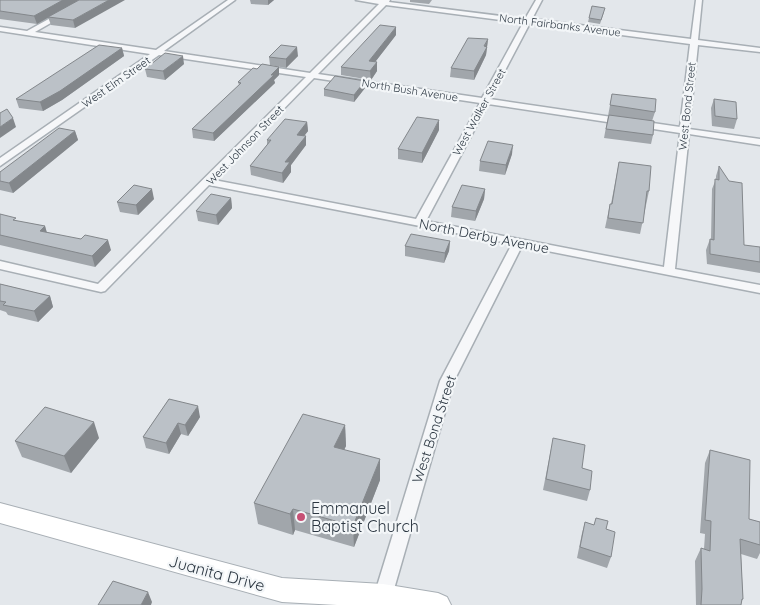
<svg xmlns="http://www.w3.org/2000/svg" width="760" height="605" font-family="Quicksand,sans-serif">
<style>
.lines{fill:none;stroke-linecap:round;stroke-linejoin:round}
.street-casing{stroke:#a8afb5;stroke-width:3}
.secondary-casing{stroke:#a8afb5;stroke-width:2}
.street{fill:#f6f7f9;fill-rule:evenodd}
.secondary{fill:#fff;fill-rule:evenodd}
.wall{fill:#a1a6ab}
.shaded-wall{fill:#83878b}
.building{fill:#bbc1c7;stroke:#83878b}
.poi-dot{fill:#c75175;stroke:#f3f6f8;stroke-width:2}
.labels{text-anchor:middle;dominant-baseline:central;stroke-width:4.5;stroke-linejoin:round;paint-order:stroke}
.far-street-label{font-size:11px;fill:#2c3742;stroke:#f3f6f8}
.street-label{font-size:14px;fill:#2c3742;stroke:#f3f6f8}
.near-poi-label{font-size:16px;fill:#2c3742;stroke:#f3f6f8;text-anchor:start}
.near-street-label{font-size:16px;fill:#2c3742;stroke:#f3f6f8}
</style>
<rect width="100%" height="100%" fill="#e3e7eb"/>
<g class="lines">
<!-- street casing -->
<g class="street-casing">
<path id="street" d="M83 0H91L35 32 156 50 228 0H235L164 51 310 73 379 4 356 0H390L389 2 525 19 536 0H542L532 19 691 39 696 0H702L698 40 760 48V52L698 45 689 129 760 139V145L689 134 675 269 760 285V293L522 246 454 381 392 596 389 602 383 604 377 602 374 596 440 381 512 244 209 185 105 291 101 292 0 269V261L98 284 306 77 159 55 0 166V158L150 54 0 31V27L27 31ZM386 5 523 23 482 98 318 74ZM530 23 690 44 680 127 490 99ZM314 78 480 103 416 219 214 180ZM488 104 680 133 664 267 426 221Z"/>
</g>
<!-- secondary casing -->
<g class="secondary-casing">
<polygon id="secondary" points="0,503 282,578 383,584 438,593 447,597 451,605 337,605 282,602 0,523"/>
</g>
<!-- street -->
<use href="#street" class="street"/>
<!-- secondary -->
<use href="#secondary" class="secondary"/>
</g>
<!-- wall -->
<g class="wall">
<polygon points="0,0 79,0 37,24 0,19"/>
<polygon points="79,0 75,28 51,25 48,17"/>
<polygon points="250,0 274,0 268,5 251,4"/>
<polygon points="410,0 432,0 429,4 410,2"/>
<polygon points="604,12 600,24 588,22 589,18"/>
<polygon points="396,35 375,62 377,71 371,80 341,75 341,67"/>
<polygon points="488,39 486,55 474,80 450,77 451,68"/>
<polygon points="122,48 124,56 62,100 43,111 19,108 16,99"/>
<polygon points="298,56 286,68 270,65 269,57"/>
<polygon points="184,64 165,80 147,77 145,69"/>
<polygon points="279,67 279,75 274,80 275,83 214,141 193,138 192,129 239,85 238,82 257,69"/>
<polygon points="365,88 354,102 324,96 324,89"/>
<polygon points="612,94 655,112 652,121 653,135 651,144 604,138"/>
<polygon points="714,99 737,119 734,129 712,126 711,108"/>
<polygon points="307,122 308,131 304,136 306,136 306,145 291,165 291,172 283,183 251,175 250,166 267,145 267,140"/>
<polygon points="439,130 422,163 398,159 398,149"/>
<polygon points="75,131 78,140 13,193 0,190 0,172"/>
<polygon points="512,154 505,175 479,171 480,161"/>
<polygon points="619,162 649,191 640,234 605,228 610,204 611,204"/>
<polygon points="719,166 744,245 760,262 760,273 707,264 706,250 710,239 711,239 712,189 716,179 716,176"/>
<polygon points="485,189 484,199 475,221 451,217 452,207"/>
<polygon points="231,198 232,208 218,225 198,221 196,211"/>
<polygon points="154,199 138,215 120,212 117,202"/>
<polygon points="0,214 17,221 45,226 46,232 111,250 95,267 0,245"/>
<polygon points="450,241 449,251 444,263 405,256 405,246"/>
<polygon points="0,284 50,296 53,307 38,322 8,315 6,312 0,310"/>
<polygon points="169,399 200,417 188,436 181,434 169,454 146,448 143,437"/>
<polygon points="345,425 346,446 344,449 380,480 354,547 295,530 293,535 258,524 254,503"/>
<polygon points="99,438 71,473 22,457 15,441"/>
<polygon points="551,449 582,468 590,490 587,501 543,490"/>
<polygon points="710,450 749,519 760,522 760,553 757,559 741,554 743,599 741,602 741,605 696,605 695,561 701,548 704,549 705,534 700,533 705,463"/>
<polygon points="596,518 606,529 611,557 607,568 577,558 582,533 585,522 594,525"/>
</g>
<!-- shaded-wall -->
<g class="shaded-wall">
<polygon points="63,0 79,0 37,24 34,16"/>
<polygon points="109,0 125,0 75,28 73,20"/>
<polygon points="268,0 274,0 268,5"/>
<polygon points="396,27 396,35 369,70 369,61"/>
<polygon points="488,39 486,55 474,80 474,71"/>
<polygon points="297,47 298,56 286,68 286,59"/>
<polygon points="122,48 124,56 62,100 43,111 40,102"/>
<polygon points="183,56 184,64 165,80 163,71"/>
<polygon points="377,62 377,71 371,80 370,71"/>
<polygon points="279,67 279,75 274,80 275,83 214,141 213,133"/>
<polygon points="365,81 365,88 354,102 354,95"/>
<polygon points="13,118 16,127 0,138 0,127"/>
<polygon points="439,120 439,130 422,163 422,153"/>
<polygon points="307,122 308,131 298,144 297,135"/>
<polygon points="75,131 78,140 13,193 9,183"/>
<polygon points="306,136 306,145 291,165 291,172 283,183 282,173 285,162"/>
<polygon points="513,145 512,154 505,175 506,165"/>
<polygon points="152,189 154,199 138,215 136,205"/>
<polygon points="485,189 484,199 475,221 476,211"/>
<polygon points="231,198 232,208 218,225 216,215"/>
<polygon points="45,226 48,236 40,231"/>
<polygon points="108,240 111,250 95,267 92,256"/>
<polygon points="450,241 449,251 444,263 445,253"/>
<polygon points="50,296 53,307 38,322 34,311"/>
<polygon points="198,406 200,417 188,436 185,425"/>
<polygon points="94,422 99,438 71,473 64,456"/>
<polygon points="178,423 181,434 169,454 166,443"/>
<polygon points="345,425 346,446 336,468 334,447"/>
<polygon points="380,459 380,480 354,547 353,526"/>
<polygon points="293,509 295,530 293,535 290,514"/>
<polygon points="148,592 152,602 151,605 141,605"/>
</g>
<!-- building -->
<g class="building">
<polygon points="0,0 63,0 34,16 0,11"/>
<polygon points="79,0 109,0 73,20 48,17"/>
<polygon points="592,6 605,8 601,20 589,18"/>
<polygon points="380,25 396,27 369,61 377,62 370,71 341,67"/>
<polygon points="468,38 488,39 484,46 487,47 474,71 451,68"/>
<polygon points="99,45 122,48 60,91 40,102 16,99"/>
<polygon points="281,45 297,47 286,59 269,57"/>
<polygon points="165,53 183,56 163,71 145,69"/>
<polygon points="262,64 279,67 271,75 274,75 213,133 192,129 241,83 238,82 253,68 257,69"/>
<polygon points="335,76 365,81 354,95 324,89"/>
<polygon points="612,94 656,99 655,112 610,105"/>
<polygon points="714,99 736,102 737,119 715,116"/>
<polygon points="7,109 13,118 0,127 0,113"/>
<polygon points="609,115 654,121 653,135 606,129"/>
<polygon points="417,117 439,120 422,153 398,149"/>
<polygon points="285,119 307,122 297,135 306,136 285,162 290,162 282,173 250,166 271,140 267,140"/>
<polygon points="59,128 75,131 9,183 0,181 0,172"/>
<polygon points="488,141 513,145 506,165 480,161"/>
<polygon points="619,162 651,166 649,191 647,191 643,223 608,218 610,204 612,204"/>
<polygon points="719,166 729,181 742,183 744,245 760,247 760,262 710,254 710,239 714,240 715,179 719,180"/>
<polygon points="134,185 152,189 136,205 117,202"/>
<polygon points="462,185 485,189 476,211 452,207"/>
<polygon points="211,194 231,198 216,215 196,211"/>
<polygon points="0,214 16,218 13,220 45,226 40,231 81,239 85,235 108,240 92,256 0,235"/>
<polygon points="411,234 450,241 445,253 405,246"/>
<polygon points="0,284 50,296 34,311 3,305 6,302 0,301"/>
<polygon points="169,399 198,406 185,425 178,423 166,443 143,437"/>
<polygon points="45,407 94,422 64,456 15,441"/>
<polygon points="303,414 345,425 334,447 380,459 353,526 293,509 290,514 254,503"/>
<polygon points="553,438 585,445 582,468 592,471 590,490 546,479"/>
<polygon points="710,450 750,460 749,519 760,522 760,545 740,539 743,599 742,599 741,605 701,605 702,589 701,548 710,551 711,521 705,520"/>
<polygon points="596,518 608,521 606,529 615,532 611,557 580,547 585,522 594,525"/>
<polygon points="113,581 148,592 141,605 98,605"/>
</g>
<!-- markers -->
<circle class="poi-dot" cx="301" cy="517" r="5"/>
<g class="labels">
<!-- far-street labels -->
<g class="far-street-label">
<text transform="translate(560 25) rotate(7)">North Fairbanks Avenue</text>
<text transform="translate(116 82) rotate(-35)">West Elm Street</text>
<text transform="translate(410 90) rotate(9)">North Bush Avenue</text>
<text transform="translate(687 106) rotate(-84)">West Bond Street</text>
<text transform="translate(479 112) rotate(-61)">West Walker Street</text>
<text transform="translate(245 145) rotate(-46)">West Johnson Street</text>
</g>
<!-- street labels -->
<g class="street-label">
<text transform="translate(484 236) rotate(11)">North Derby Avenue</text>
<text transform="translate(434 429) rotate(-72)">West Bond Street</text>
</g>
<!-- near-poi labels -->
<g class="near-poi-label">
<text x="311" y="508">Emmanuel<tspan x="311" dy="18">Baptist Church</tspan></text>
</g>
<!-- near-street labels -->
<g class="near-street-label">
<text transform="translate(217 573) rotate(15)">Juanita Drive</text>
</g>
</g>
</svg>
